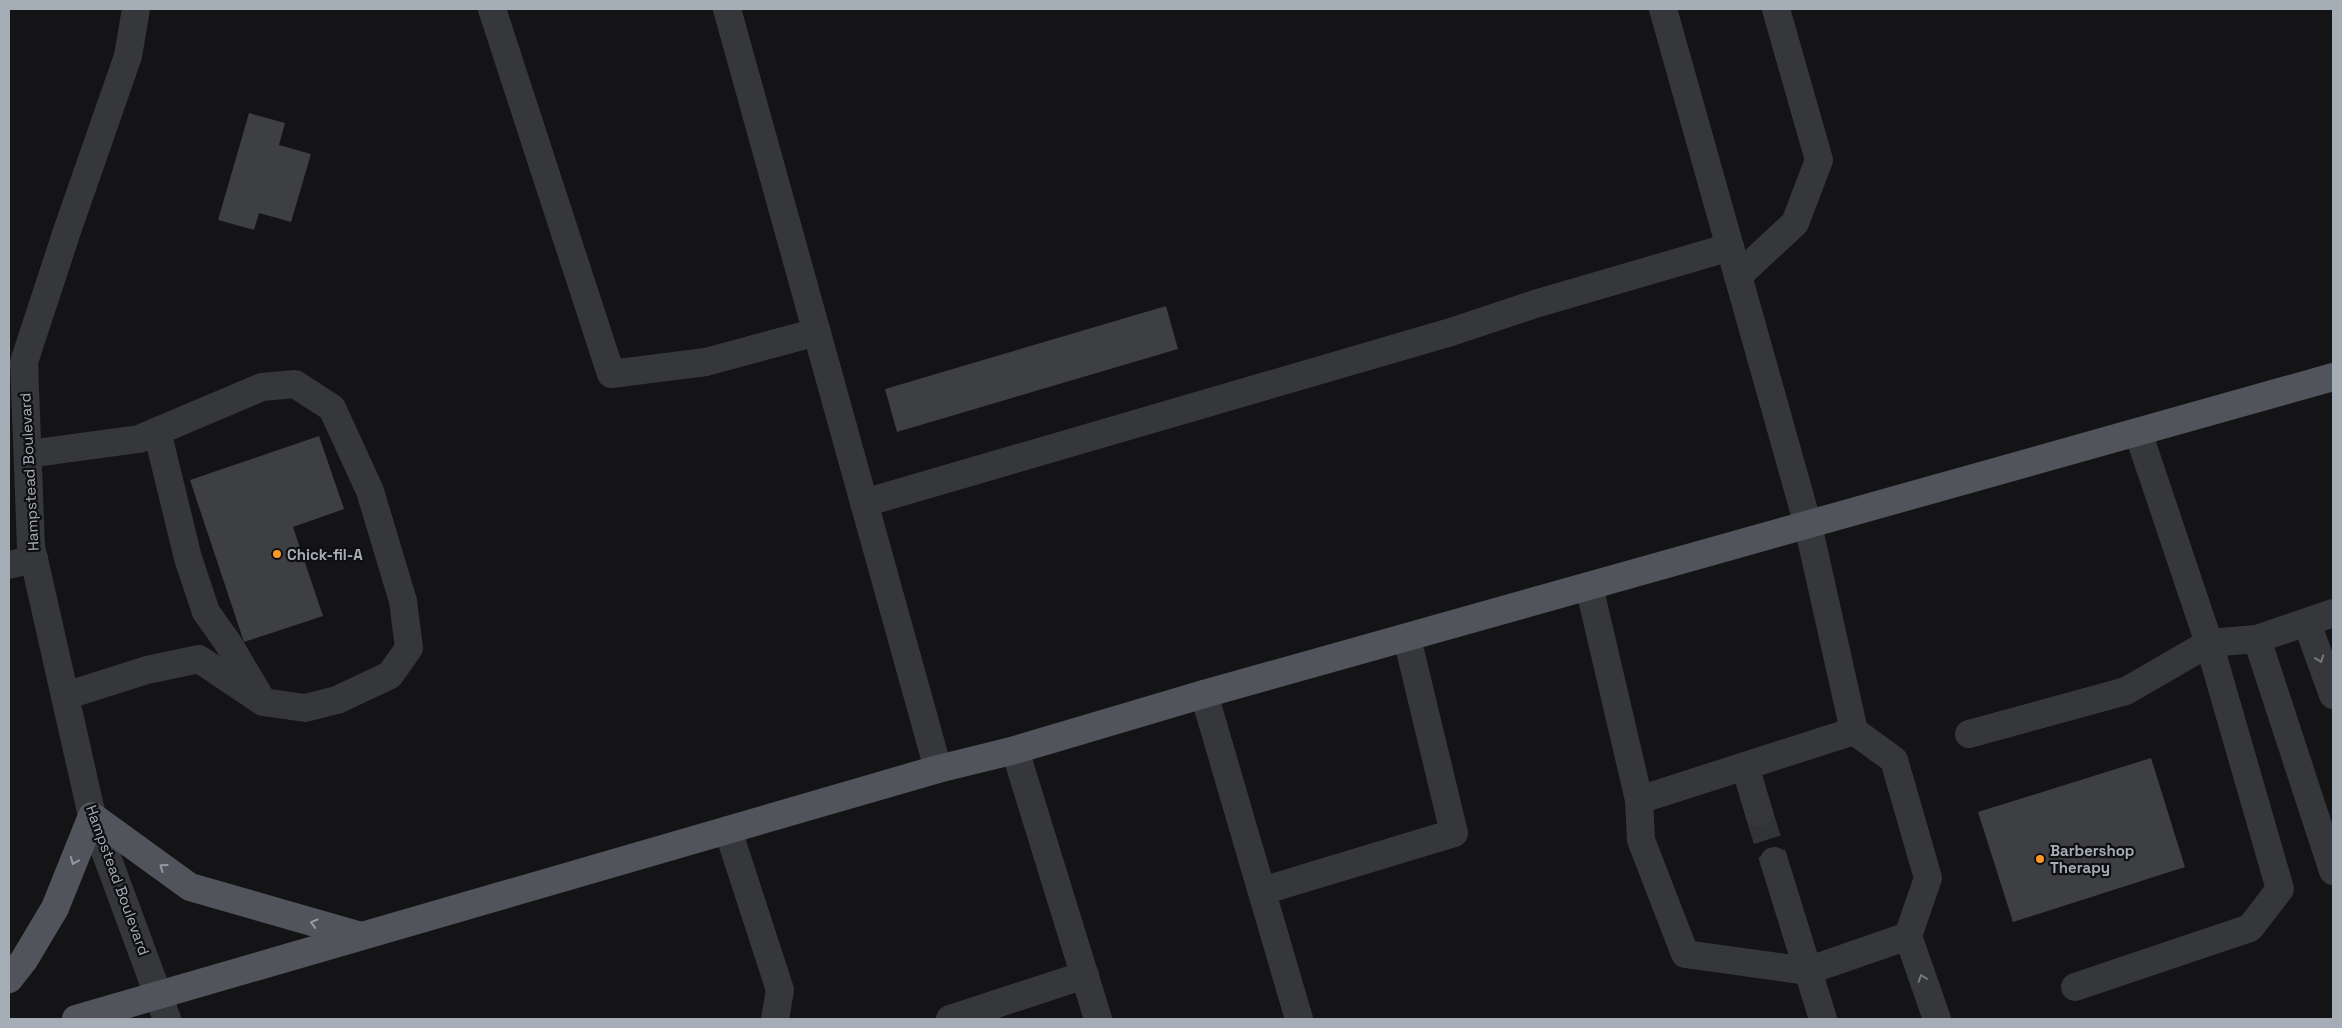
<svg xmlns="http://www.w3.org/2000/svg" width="2342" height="1028" font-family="'Space Grotesk',sans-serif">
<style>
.building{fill:#3e3f43}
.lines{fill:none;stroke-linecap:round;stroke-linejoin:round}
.minor-tunnel{stroke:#313336;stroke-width:28;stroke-dasharray:28 14;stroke-linecap:butt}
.minor{stroke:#35373b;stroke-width:28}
.major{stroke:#51545a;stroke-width:28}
.oneway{stroke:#73787f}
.oneway2{stroke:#949ba4}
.poi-dot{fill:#ff9923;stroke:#0f0f11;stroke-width:2}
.labels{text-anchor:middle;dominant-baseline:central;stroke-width:4.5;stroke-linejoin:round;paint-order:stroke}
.street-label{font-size:15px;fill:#a5adb7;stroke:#0f0f11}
.poi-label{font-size:15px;font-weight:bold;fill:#a5adb7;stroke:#0f0f11;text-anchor:start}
</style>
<rect width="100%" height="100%" fill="#141416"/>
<!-- building -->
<g class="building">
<polygon points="249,113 285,123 279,145 311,154 291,222 259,213 254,230 218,220"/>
<polygon points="1166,306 1178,349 897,432 885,389"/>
<polygon points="319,436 344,509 293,527 323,616 244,642 190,480"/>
<polygon points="2151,758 2185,867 2013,922 1978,812"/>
</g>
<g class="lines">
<!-- minor-tunnel -->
<polyline class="minor-tunnel" points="1759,813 1774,861"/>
<!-- minor -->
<g class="minor">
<polyline points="136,9 128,56 67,231 24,362 31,547 34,559 92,816 167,1019"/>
<polyline points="492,9 611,374 706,362 817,332"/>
<polyline points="727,9 938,769"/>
<polyline points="1663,9 1808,525 1854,731 1894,760 1928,878 1908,936 1937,1019"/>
<polyline points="1738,276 1795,223 1819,160 1776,9"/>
<polyline points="157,431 188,558 206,612 228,643 260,697"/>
<polyline points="2138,432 2209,643 2257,639 2333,613"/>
<polyline points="28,454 139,439 262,387 295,384 332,408 370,491 403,601 409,648 390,675 337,700 305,708 263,702 199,659 147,670 65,696"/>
<polyline points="864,503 1451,332 1535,304 1730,247"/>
<polyline points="9,565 34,559"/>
<polyline points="1589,586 1639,800 1641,840 1685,954 1807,971 1908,936"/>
<polyline points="2307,623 2333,695"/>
<polyline points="2257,639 2333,871"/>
<polyline points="1204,694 1299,1019"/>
<polyline points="1969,734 2126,691 2209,643 2280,889 2250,928 2075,987"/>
<polyline points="1015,750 1098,1019"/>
<polyline points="1745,766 1759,813"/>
<polyline points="1639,800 1854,731"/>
<polyline points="728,830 780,990 775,1019"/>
<polyline points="1774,861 1823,1019"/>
<polyline points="1262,891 1454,833 1407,638"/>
<polyline points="950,1019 1085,975"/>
</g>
<!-- major -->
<g class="major">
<polyline points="9,979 24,960 55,908 92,816 190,887 361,936"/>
<polyline points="76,1019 938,769 1015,750 1204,694 2333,377"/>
</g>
</g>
<!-- one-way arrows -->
<defs><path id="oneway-chevron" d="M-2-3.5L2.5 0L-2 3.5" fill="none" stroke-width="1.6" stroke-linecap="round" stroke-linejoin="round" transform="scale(1.25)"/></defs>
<g class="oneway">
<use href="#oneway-chevron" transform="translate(2320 659) rotate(70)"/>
<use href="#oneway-chevron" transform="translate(1922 978) rotate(-109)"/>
</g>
<g class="oneway2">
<use href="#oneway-chevron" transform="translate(74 861) rotate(112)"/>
<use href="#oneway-chevron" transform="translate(163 867) rotate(-144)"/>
<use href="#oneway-chevron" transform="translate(314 923) rotate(-164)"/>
</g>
<!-- markers -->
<g class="poi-dot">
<circle cx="277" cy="554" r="5"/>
<circle cx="2040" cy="859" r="5"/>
</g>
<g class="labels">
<!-- street labels -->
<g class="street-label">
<text transform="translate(29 472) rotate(-93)">Hampstead Boulevard</text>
<text transform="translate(118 880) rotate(70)">Hampstead Boulevard</text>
</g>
<!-- poi labels -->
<g class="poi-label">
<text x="287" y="554">Chick-fil-A</text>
<text x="2050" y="850">Barbershop<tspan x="2050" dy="17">Therapy</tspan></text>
</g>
</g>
<!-- border -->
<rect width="2342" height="1028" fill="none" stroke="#a5adb7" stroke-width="20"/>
</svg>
